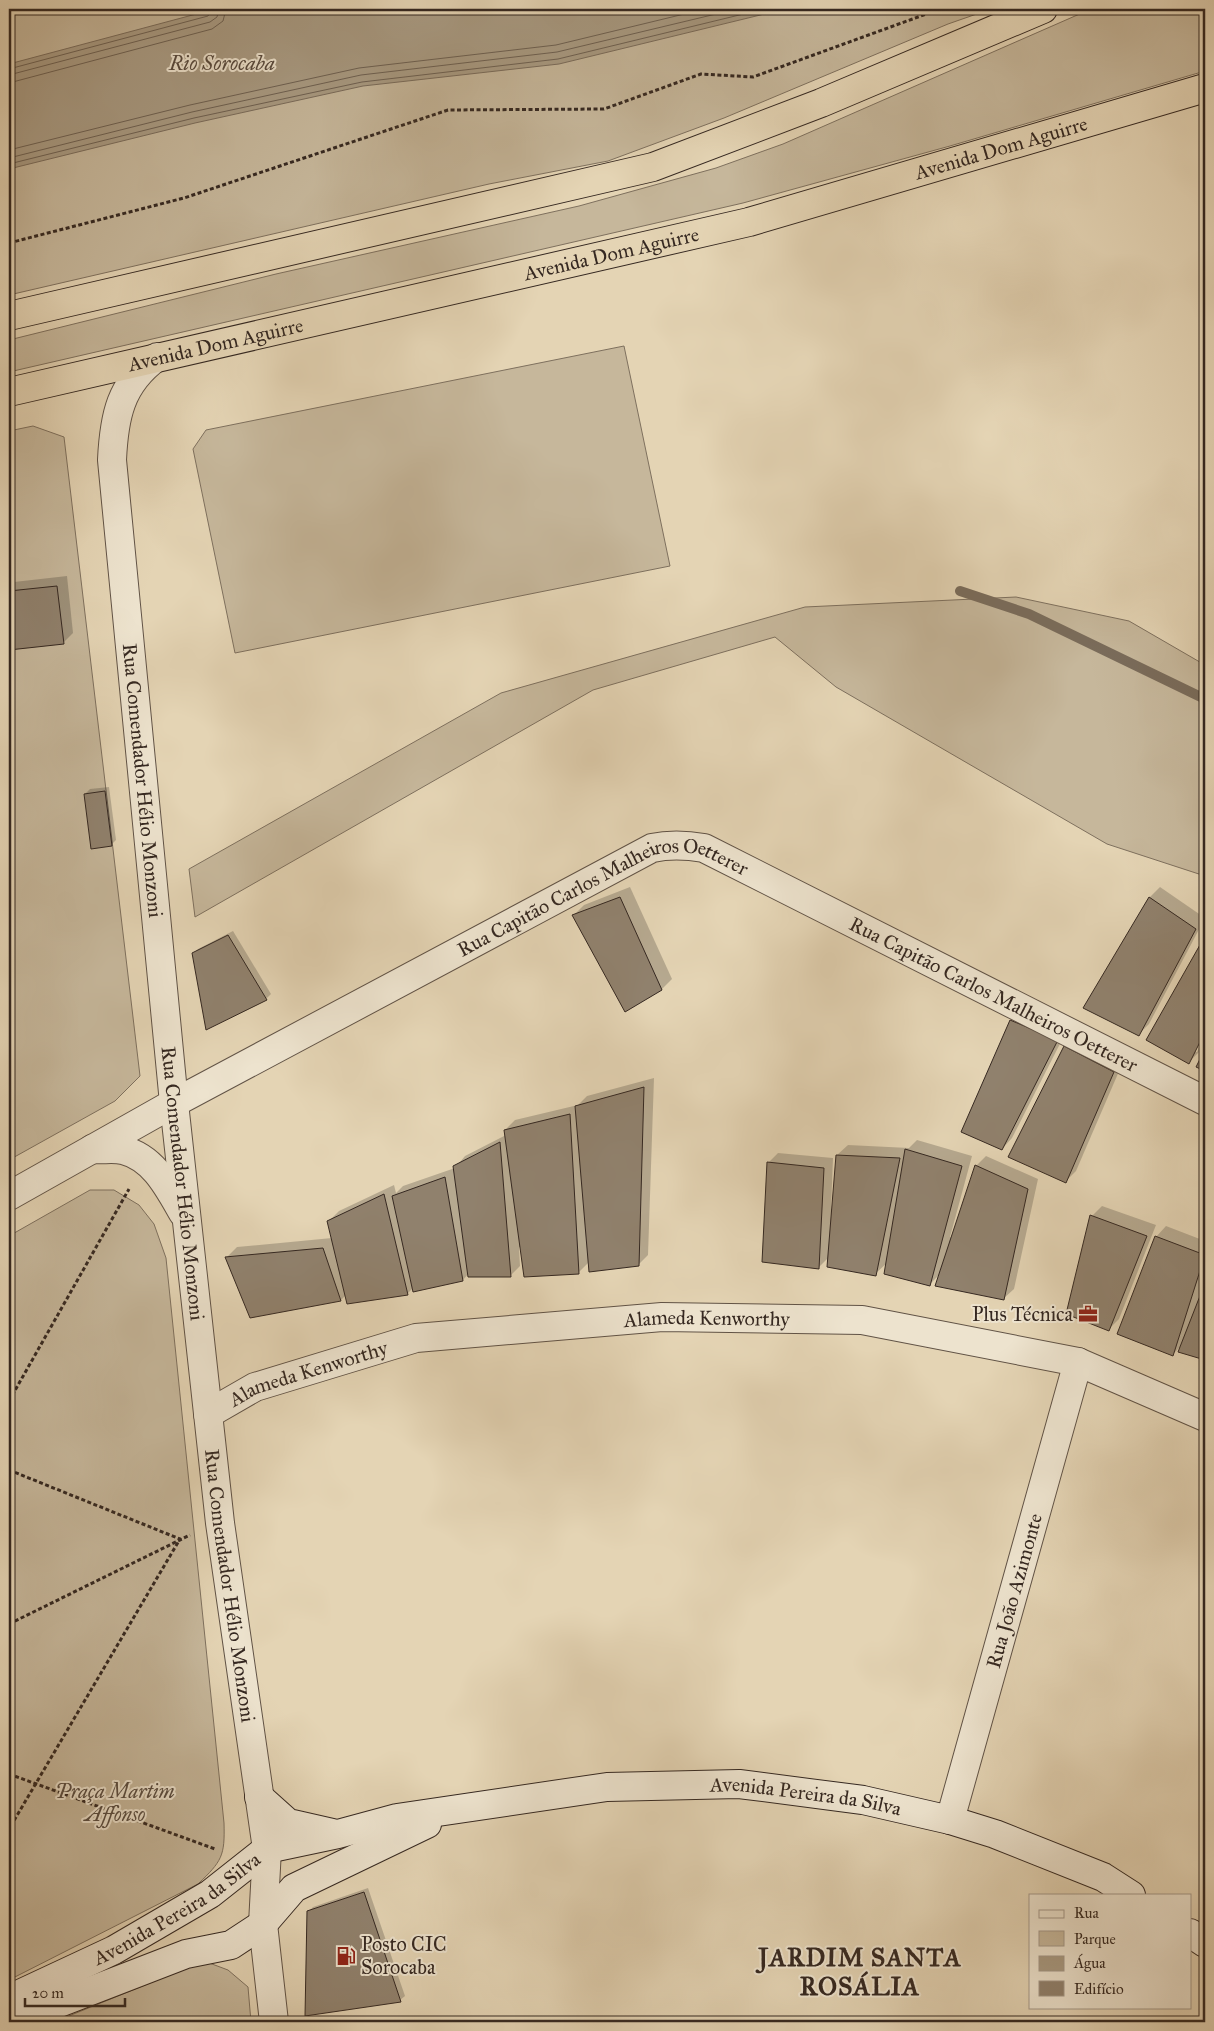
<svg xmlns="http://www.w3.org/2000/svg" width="1214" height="2031" font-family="'IM FELL Great Primer',serif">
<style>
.green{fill:#c6b79b;stroke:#7e705e}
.water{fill:#a89a82;stroke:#7a6c5b}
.shadow{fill:#0003}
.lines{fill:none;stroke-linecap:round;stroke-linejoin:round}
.shore{stroke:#6e6152;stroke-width:1}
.stream{stroke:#7a6c5b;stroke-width:10}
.building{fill:#90816d;stroke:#352821}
.minor-casing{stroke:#615346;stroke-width:30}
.tertiary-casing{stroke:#615346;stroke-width:30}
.secondary-casing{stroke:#352821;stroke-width:30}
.trunk-casing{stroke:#352821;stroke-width:30}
.path{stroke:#352821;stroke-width:3;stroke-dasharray:4 2.5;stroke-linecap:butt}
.minor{stroke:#ede3ce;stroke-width:28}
.tertiary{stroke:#ede3ce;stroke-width:28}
.secondary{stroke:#ede3ce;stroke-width:28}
.trunk{stroke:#e4d4b4;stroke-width:28}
.labels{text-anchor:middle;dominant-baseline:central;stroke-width:4;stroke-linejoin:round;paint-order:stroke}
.street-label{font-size:20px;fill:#352821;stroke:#ede3ce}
.poi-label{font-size:20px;fill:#352821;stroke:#ede3ce;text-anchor:end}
.park-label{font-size:20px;font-style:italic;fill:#594c40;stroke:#ede3ce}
.water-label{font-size:21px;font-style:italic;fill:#584a3e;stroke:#ede3ce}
.district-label{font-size:25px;font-weight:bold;letter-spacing:1px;fill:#352821;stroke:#ede3ce}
</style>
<rect width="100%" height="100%" fill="#e4d4b4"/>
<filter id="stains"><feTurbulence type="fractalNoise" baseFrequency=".004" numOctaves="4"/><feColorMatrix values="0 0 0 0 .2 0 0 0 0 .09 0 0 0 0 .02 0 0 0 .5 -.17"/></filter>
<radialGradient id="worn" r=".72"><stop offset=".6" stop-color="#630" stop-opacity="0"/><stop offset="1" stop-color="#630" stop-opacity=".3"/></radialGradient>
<!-- green -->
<g class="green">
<polygon points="19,9 991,9 948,24 724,118 608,161 489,184 9,295 9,11"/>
<polygon points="1091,9 1205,9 1205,71 950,146 743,203 9,372 9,340 276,274 579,206 716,168 783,144"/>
<polygon points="624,346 670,566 235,653 193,449 206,430"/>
<polygon points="33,426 64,437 140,1076 115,1101 9,1160 9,431"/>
<polygon points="1016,597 1129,621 1205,665 1205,876 1107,844 836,687 775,637 593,690 195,917 189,869 501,693 805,607"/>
<path d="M90 1190H114L139 1205 154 1224 166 1258 224 1823C225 1856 222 1861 198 1884L9 1980V1236Z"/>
<polygon points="204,1961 228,1970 248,1987 251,2022 54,2022"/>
</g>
<!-- water -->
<polygon class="water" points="215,9 785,9 559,64 363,86 195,123 9,169 9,64"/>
<!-- shadow -->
<g class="shadow">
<polygon points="67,576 73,633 63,643 10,649 9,587 14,582"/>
<polygon points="109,787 116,840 111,845 85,794 90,789"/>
<polygon points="630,887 672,979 662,989 625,1010 574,915 584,905"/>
<polygon points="1160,887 1205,918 1149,1024 1139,1034 1085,1007 1150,897"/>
<polygon points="233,931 271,994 266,999 207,1028 193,954 198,949"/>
<polygon points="1205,939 1205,1030 1194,1052 1197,1052 1205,1035 1205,1040 1199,1052 1189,1062 1147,1039"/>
<polygon points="1021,1011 1067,1030 1012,1138 1002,1149 1011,1021"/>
<polygon points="1075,1037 1123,1062 1076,1171 1066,1181 1065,1047"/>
<polygon points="654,1078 648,1255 638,1265 589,1262 578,1273 519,1247 520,1266 510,1276 469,1273 463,1280 413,1288 408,1293 346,1295 341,1300 251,1317 227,1257 237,1247 332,1238 328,1222 339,1211 394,1185 396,1193 403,1186 455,1168 465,1156 506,1135 505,1130 515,1120 578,1105 587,1096"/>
<polygon points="917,1140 972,1156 950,1237 952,1238 976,1166 986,1156 1038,1179 1014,1289 1003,1299 940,1274 930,1284 888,1262 875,1274 829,1257 818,1268 768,1163 778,1153 833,1158 831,1209 833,1209 837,1155 848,1145 909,1148"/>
<polygon points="1102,1206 1156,1225 1119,1319 1109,1329 1092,1216"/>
<polygon points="1166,1226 1205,1241 1205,1277 1198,1300 1200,1301 1205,1286 1205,1358 1180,1351 1183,1344 1172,1355 1156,1237"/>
<polygon points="368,1888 405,1996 400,2000 308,1912 313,1907"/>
</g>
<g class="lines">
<!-- shore -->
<g class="shore">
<polyline points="9,69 208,16 212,9"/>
<polyline points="9,75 210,22 217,17 219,9"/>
<polyline points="9,83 212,29 223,21 226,9"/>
<polyline points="9,150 190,105 359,68 556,45 705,9"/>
<polyline points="9,158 192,112 361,75 557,52 737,9"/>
<polyline points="9,164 194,118 362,82 558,59 764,9"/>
</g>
<!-- stream -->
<polyline class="stream" points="960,591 1029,614 1205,699"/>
</g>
<!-- building -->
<g class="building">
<polygon points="57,586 64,644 9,650 9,591"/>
<polygon points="105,791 112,846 91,849 84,794"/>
<polygon points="620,897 662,990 625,1012 572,915"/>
<polygon points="1149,897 1196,929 1139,1036 1083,1008"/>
<polygon points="228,935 267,1000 206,1030 192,953"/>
<polygon points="1205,936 1205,1032 1189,1064 1146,1040"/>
<polygon points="1010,1020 1058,1040 1002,1150 961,1132"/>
<polygon points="1064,1046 1114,1072 1066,1183 1008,1157"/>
<polygon points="1205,1049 1205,1071 1196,1067"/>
<polygon points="644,1087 639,1266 589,1272 575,1106"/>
<polygon points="570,1114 579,1274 524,1277 504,1130"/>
<polygon points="500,1142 511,1277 468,1277 453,1166"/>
<polygon points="905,1149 962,1166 930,1286 884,1274"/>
<polygon points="836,1155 900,1158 876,1276 827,1267"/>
<polygon points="767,1162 824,1168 819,1269 762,1262"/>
<polygon points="975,1165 1028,1189 1004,1300 935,1286"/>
<polygon points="445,1177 463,1281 413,1292 392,1196"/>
<polygon points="384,1194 408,1295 347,1304 327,1221"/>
<polygon points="1090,1215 1147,1236 1109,1331 1066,1314"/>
<polygon points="1155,1236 1205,1255 1173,1356 1117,1334"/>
<polygon points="323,1248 341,1301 250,1318 225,1257"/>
<polygon points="1205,1283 1205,1360 1178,1352"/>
<polygon points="364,1892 401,2002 305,2016 307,1911"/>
</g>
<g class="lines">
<!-- minor casing -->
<g class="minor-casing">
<g id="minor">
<path id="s1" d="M9 1196 174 1103 652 848C671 844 686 845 704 848L1205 1101"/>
<path id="s2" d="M208 1414 255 1387 416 1338 662 1317 862 1320 1078 1362 1205 1417"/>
<path id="s3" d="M950 1820 1078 1362"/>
<polyline points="263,1924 274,2022"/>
</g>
</g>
<!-- tertiary casing -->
<g class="tertiary-casing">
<g id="tertiary">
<path id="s4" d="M157 357C120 384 114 417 112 460L174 1103 220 1523 267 1849 263 1924"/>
<path d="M92 1149C102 1150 114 1148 123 1150 154 1158 168 1187 183 1213"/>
</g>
</g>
<!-- secondary casing -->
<g class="secondary-casing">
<g id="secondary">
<polyline points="259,1797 288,1823 332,1833"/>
<polyline points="1190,1933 1205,1943"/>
<path id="s5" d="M9 1999 114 1950 210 1894 267 1849 338 1834 397 1818 607 1787 739 1784 863 1800 950 1820 995 1834 1103 1877 1131 1895"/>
<polyline points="10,2022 186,1954 231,1945 263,1924 294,1888 427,1824"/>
</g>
</g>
<!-- trunk casing -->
<g class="trunk-casing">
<g id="trunk">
<polyline points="9,316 653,167 821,103 1043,9"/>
<path id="s6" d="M9 392 749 222 1205 88"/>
</g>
</g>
<!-- path -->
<g class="path">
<polyline points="9,243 184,198 448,110 604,109 701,74 753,77 940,9"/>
<polyline points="9,1401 129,1189"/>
<polyline points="9,1470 180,1539 9,1829"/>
<polyline points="9,1624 190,1535"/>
<polyline points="9,1774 215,1849"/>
</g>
<!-- minor -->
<use href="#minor" class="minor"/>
<!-- tertiary -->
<use href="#tertiary" class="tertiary"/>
<!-- secondary -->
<use href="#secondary" class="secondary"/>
<!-- trunk -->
<use href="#trunk" class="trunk"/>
</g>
<!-- icons -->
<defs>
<g id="office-bare" transform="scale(1.5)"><path d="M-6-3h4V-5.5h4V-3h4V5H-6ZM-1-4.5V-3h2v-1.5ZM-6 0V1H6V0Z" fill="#8f2418" stroke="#ede3ce" stroke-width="2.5" paint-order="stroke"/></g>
<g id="fuel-bare" transform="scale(1.5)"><path d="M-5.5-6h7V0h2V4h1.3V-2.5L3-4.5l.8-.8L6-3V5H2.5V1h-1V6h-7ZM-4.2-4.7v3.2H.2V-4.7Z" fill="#8f2418" stroke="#ede3ce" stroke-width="2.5" paint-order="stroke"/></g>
</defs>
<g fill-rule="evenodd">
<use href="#office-bare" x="1088" y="1314"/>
<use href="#fuel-bare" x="346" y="1956"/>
</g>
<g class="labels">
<!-- street labels -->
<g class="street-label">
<text stroke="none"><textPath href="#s6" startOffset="1022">Avenida Dom Aguirre</textPath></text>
<text stroke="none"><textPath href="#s6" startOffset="618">Avenida Dom Aguirre</textPath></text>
<text stroke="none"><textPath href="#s6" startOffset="212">Avenida Dom Aguirre</textPath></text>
<text stroke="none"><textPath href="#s4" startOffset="439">Rua Comendador Hélio Monzoni</textPath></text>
<text stroke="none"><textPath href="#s1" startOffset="672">Rua Capitão Carlos Malheiros Oetterer</textPath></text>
<text stroke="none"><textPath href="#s1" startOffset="1108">Rua Capitão Carlos Malheiros Oetterer</textPath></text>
<text stroke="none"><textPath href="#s4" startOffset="844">Rua Comendador Hélio Monzoni</textPath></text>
<text stroke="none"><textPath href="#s2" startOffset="514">Alameda Kenworthy</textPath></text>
<text stroke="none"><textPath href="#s2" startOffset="109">Alameda Kenworthy</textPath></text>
<text stroke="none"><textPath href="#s4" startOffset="1249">Rua Comendador Hélio Monzoni</textPath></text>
<text stroke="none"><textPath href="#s3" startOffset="238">Rua João Azimonte</textPath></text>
<text stroke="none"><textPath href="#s5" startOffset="845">Avenida Pereira da Silva</textPath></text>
<text stroke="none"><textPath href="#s5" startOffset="191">Avenida Pereira da Silva</textPath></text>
</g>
<!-- poi labels -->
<g class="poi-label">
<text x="1073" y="1314">Plus Técnica</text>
<text x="361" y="1944" text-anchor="start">Posto CIC<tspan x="361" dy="23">Sorocaba</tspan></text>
</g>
<!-- park labels -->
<g class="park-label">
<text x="115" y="1791">Praça Martim<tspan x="115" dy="23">Affonso</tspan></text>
</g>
<!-- water labels -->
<g class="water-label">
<text x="222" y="63">Rio Sorocaba</text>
</g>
<!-- district labels -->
<g class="district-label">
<text x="860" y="1957">JARDIM SANTA<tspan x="860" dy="29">ROSÁLIA</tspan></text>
</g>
</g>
<!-- margin -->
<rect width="1214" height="2031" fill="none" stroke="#e4d4b4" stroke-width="30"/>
<rect x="10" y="10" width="1194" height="2011" fill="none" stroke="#352821" stroke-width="2.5"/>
<rect x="15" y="15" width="1184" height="2001" fill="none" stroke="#352821"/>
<!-- legend -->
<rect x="1029" y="1894" width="162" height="115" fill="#ede3ce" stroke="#a39889"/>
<rect x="1039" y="1910" width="25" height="8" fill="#ede3ce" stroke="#a39889"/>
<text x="1074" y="1918" font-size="15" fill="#352821">Rua</text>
<rect x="1039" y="1931" width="25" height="15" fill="#c6b79b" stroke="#a39889"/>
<text x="1074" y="1944" font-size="15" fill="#352821">Parque</text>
<rect x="1039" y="1956" width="25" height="15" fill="#a89a82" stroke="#a39889"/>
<text x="1074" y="1968" font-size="15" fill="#352821">Água</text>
<rect x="1039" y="1981" width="25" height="15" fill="#90816d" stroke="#a39889"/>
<text x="1074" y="1994" font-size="15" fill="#352821">Edifício</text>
<!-- scale -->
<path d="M25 1998v8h100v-8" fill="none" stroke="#352821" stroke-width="2.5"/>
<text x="32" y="1998" font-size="15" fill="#352821" stroke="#ede3ce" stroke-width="4" paint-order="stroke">20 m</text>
<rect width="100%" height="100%" filter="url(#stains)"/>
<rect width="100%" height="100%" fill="url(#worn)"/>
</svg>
